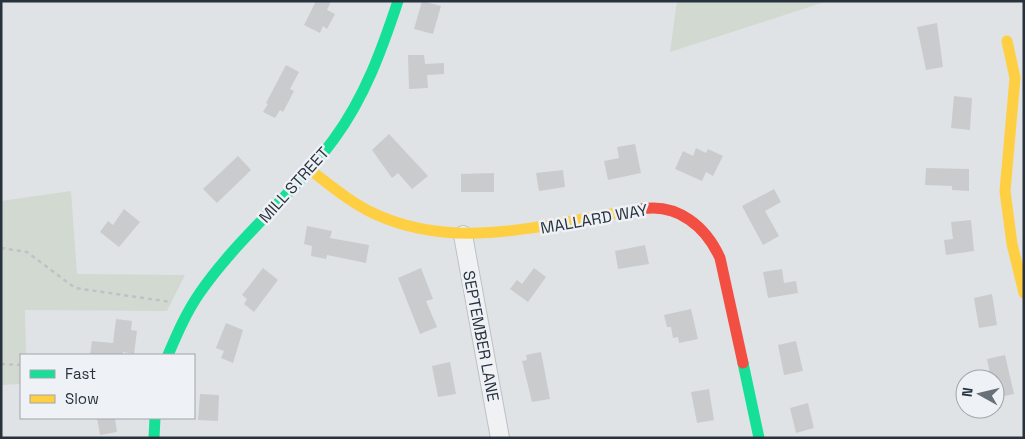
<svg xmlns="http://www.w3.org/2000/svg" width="1025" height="439" font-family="'Space Grotesk',sans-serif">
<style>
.green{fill:#d2d9d1}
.building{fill:#c9cbcd}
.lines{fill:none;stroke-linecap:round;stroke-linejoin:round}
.street-casing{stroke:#bec1c3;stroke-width:20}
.path{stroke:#bfc2c6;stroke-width:2.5;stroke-dasharray:4 4;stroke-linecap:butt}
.street{stroke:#f0f1f2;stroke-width:18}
.fast{stroke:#16e098;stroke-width:11}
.slow{stroke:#ffcf43;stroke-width:11}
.jam{stroke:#f24e42;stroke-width:11}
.labels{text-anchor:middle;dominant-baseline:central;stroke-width:5;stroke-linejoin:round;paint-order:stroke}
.street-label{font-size:16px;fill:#28323d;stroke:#eef1f5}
</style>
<rect width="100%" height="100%" fill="#e0e3e5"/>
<!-- green -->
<g class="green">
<polygon points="677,1 828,1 670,52"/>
<polygon points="71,191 77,274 185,275 167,311 25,310 26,355 21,355 21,384 1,385 1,201"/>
</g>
<!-- building -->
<g class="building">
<polygon points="316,1 331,1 327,10 335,14 327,29 323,26 320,33 304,25"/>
<polygon points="422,1 441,6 433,34 414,29"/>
<polygon points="937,23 943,67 926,70 917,27"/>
<polygon points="408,55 424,55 425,64 444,63 444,74 427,75 428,88 409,89"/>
<polygon points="286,65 299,72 290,89 294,91 283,112 280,110 275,118 263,112 268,104 266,103"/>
<polygon points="954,96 972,98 970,130 951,128"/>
<polygon points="389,134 428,176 412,189 398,173 392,178 372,150"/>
<polygon points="635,144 641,173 608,180 604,161 619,158 617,147"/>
<polygon points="696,148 706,153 708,149 723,156 713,176 706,172 702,181 675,169 683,151 693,156"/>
<polygon points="238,156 251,170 217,203 203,189"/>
<polygon points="926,168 969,169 969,191 952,190 952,186 925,185"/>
<polygon points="563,170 565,187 539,191 536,173"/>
<polygon points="494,173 494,192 461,192 461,174"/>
<polygon points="774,189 781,202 765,211 779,236 763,245 742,206"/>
<polygon points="124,209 140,222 119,247 100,232 108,221 113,225"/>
<polygon points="971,220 974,251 946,255 944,240 953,239 951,222"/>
<polygon points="307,226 332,231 330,238 369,245 366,263 327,255 326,259 311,256 312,246 304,244"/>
<polygon points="645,245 649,264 618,269 615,251"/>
<polygon points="263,268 278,280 254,312 244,304 247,299 242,295"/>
<polygon points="421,268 433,299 426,301 437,327 420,334 398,278"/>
<polygon points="534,268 546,277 528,302 510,289 517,280 522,284"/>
<polygon points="782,269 784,283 796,281 798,293 768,298 763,272"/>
<polygon points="992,294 997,325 979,328 974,298"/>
<polygon points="691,309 698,339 679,343 678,337 673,338 671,327 667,327 664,315"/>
<polygon points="116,319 132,321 131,330 137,331 134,354 123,352 123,355 90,355 92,341 113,343"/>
<polygon points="226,323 243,330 233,363 221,358 224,351 216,348"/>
<polygon points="796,341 803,371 784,375 778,345"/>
<polygon points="541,352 550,399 532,402 522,361 527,360 526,355"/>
<polygon points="1005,355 1014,394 995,398 995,379 991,379 987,359"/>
<polygon points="450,362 456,394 438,397 432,366"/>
<polygon points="709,389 714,420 697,423 691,392"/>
<polygon points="200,394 219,395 218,421 198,420"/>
<polygon points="808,403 814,428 796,433 790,408"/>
<polygon points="97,418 115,418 117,432 100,435"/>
</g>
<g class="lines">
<!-- street casing -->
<g class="street-casing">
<polyline id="street" points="463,235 500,438"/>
</g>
<!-- path -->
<g class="path">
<polyline points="1,248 27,252 75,288 171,302"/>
<polyline points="1,364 21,365"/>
</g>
<!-- street -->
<use href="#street" class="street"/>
<!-- fast -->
<g class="fast">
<path d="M168 355C177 334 186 313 199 294 238 237 294 194 334 139 365 97 382 49 398 1"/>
<polyline points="743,363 759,438"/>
<polyline points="154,438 155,418"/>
</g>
<!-- slow -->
<g class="slow">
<polyline points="1007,41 1015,78 1005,191 1012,244 1024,293"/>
<path d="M309 169C330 185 351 203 375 214 462 254 553 221 642 209"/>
</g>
<!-- jam -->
<path class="jam" d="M642 209C678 203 706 227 720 258L743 363"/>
</g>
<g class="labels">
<!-- street labels -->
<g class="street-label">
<text transform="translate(294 185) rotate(-48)">MILL STREET</text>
<text transform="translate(594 219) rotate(-10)">MALLARD WAY</text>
<text transform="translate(481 336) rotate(79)">SEPTEMBER LANE</text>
</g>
</g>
<!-- border -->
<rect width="1025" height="439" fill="none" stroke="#28323d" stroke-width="5"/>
<!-- legend -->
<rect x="20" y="354" width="175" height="65" fill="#eef1f5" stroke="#9fa5ab"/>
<rect x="30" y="370" width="25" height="8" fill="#16e098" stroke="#9fa5ab"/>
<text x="65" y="379" font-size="15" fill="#28323d">Fast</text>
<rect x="30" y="395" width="25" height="8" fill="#ffcf43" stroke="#9fa5ab"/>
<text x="65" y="404" font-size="15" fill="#28323d">Slow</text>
<!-- north arrow -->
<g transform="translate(980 394) rotate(278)"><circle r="24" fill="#eef1f5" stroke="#9fa5ab"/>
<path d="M0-4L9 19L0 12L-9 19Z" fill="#687078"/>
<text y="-8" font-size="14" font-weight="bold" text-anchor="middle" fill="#28323d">N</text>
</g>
</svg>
